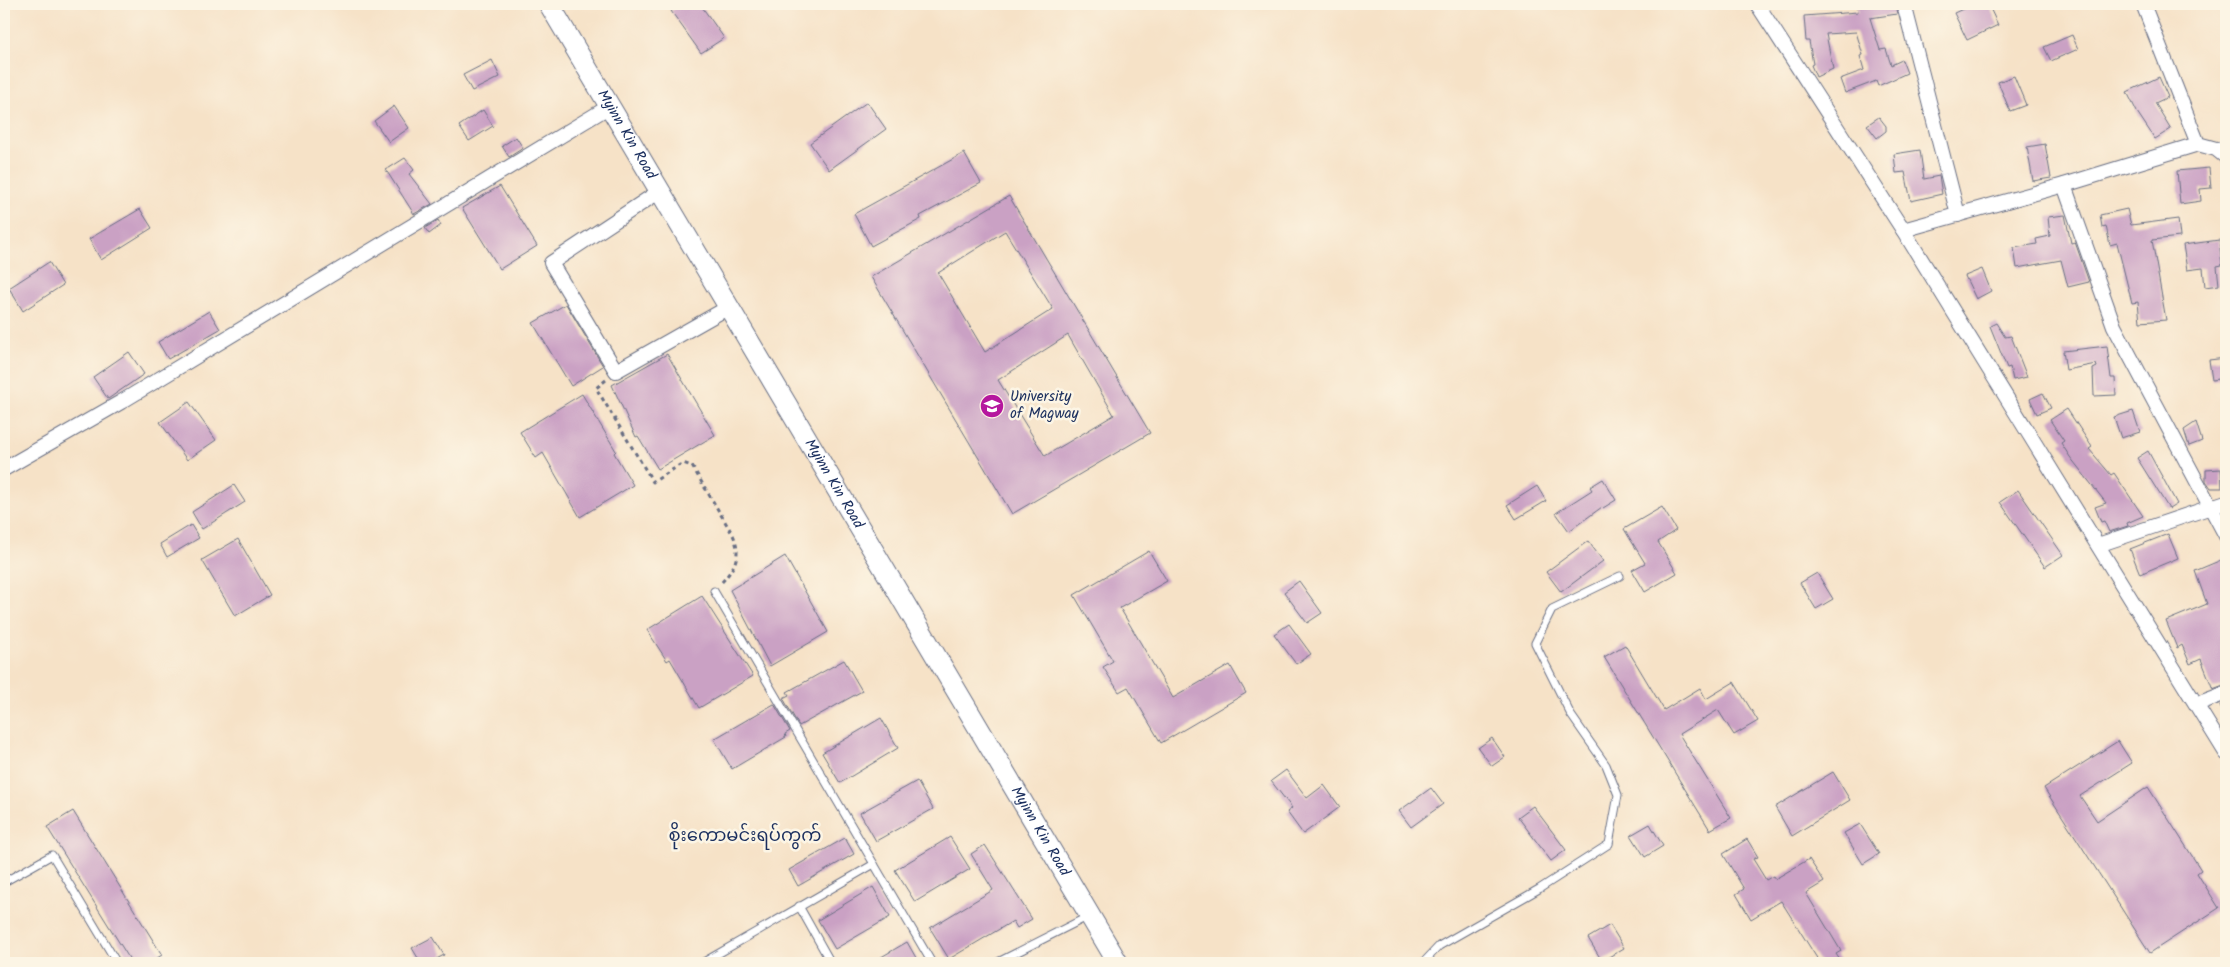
<svg xmlns="http://www.w3.org/2000/svg" width="2230" height="967" font-family="Kalam,'Noto Sans Myanmar',sans-serif">
<style>
.building{fill:#caa1c4;fill-rule:evenodd}
.lines{fill:none;stroke-linecap:round;stroke-linejoin:round}
.lane-casing{stroke:#686e83;stroke-width:9}
.street-casing{stroke:#686e83;stroke-width:16}
.secondary-casing{stroke:#686e83;stroke-width:22}
.path{stroke:#686e83;stroke-width:3;stroke-dasharray:4 4;stroke-linecap:butt}
.lane{stroke:#fff;stroke-width:7}
.street{stroke:#fff;stroke-width:14}
.secondary{stroke:#fff;stroke-width:20}
.labels{text-anchor:middle;dominant-baseline:central;stroke-width:5;stroke-linejoin:round;paint-order:stroke}
.street-label{font-size:15px;fill:#1b2f5e;stroke:#fcf5e5}
.poi-label{font-size:15px;fill:#1b2f5e;stroke:#fcf5e5;text-anchor:start}
.quarter-label{font-size:18px;fill:#1b2f5e;stroke:#fcf5e5}
</style>
<rect width="100%" height="100%" fill="#fcf5e5"/>
<filter id="ink" filterUnits="userSpaceOnUse"><feTurbulence type="fractalNoise" baseFrequency=".02" numOctaves="2"/><feDisplacementMap in="SourceGraphic" scale="10" xChannelSelector="R" yChannelSelector="G"/><feConvolveMatrix kernelMatrix="1 2 1 2 8 2 1 2 1" color-interpolation-filters="sRGB"/></filter>
<filter id="wash" filterUnits="userSpaceOnUse"><feTurbulence type="fractalNoise" baseFrequency=".0096" numOctaves="4" result="noise"/><feDisplacementMap in="SourceGraphic" scale="20" xChannelSelector="R" yChannelSelector="G"/><feGaussianBlur stdDeviation="1.12" result="paint"/><feColorMatrix in="noise" values="0 0 0 0 0 0 0 0 0 0 0 0 0 0 0 0 0 1.4 0 .05"/><feComposite in="paint" operator="in"/></filter>
<g filter="url(#wash)">
<rect width="100%" height="100%" fill="#f6e2c7"/>
<g id="blocks">
<!-- building -->
<g class="building">
<polygon points="682,4 700,4 724,38 701,53 671,11"/>
<polygon points="1857,4 1895,4 1897,14 1870,18 1880,50 1886,49 1891,65 1902,60 1907,73 1878,86 1876,81 1845,93 1840,79 1864,70 1860,56 1863,55 1856,32 1826,34 1833,69 1816,77 1811,65 1813,64 1809,41 1806,41 1804,16 1858,12"/>
<polygon points="1974,4 1988,4 1998,25 1967,40 1954,13"/>
<polygon points="2072,35 2078,49 2051,61 2044,47"/>
<polygon points="492,60 500,77 472,91 463,75"/>
<polygon points="2014,76 2026,105 2010,111 1998,82"/>
<polygon points="2159,77 2168,97 2155,103 2171,129 2155,139 2137,112 2127,92"/>
<polygon points="867,102 886,129 829,170 810,143"/>
<polygon points="394,106 409,128 389,142 374,121"/>
<polygon points="483,110 493,126 469,141 459,126"/>
<polygon points="1879,117 1886,126 1886,131 1877,138 1867,125"/>
<polygon points="516,137 523,148 509,157 502,146"/>
<polygon points="2045,144 2051,178 2033,181 2027,147"/>
<polygon points="1920,150 1924,179 1939,176 1942,194 1911,201 1905,172 1896,173 1894,154"/>
<polygon points="964,153 981,183 920,216 921,219 871,246 854,214"/>
<polygon points="405,158 414,170 409,174 432,204 414,214 386,170"/>
<polygon points="2209,168 2211,188 2200,189 2201,201 2180,204 2177,171"/>
<polygon points="500,186 537,246 500,269 462,208"/>
<path d="M1009 196 1150 433 1012 514 871 277ZM1005 231 1053 309 985 352 938 273ZM1068 335 1114 415 1045 456 998 380Z"/>
<polygon points="140,209 152,228 101,260 89,239"/>
<polygon points="2127,209 2131,225 2178,219 2180,237 2152,240 2166,320 2140,322 2138,302 2132,303 2117,243 2110,245 2106,226 2102,227 2100,215"/>
<polygon points="2065,215 2071,243 2075,242 2089,282 2068,287 2061,260 2017,268 2014,248 2037,244 2036,239 2050,236 2048,217"/>
<polygon points="438,220 441,225 429,234 425,228"/>
<polygon points="2219,240 2222,265 2217,266 2219,285 2205,287 2203,268 2187,270 2183,245"/>
<polygon points="49,262 63,285 23,311 9,288"/>
<polygon points="1982,269 1991,291 1976,299 1965,276"/>
<polygon points="566,304 603,366 571,386 533,323"/>
<polygon points="209,311 220,329 168,359 158,342"/>
<polygon points="1996,323 2005,337 2011,336 2027,377 2013,380 2010,367 2007,368 1990,326"/>
<polygon points="2107,346 2111,378 2115,378 2116,395 2094,396 2093,369 2097,367 2096,364 2066,370 2063,351"/>
<polygon points="129,352 144,374 108,399 93,377"/>
<polygon points="667,354 715,435 658,469 638,436 636,437 612,385"/>
<polygon points="2226,358 2226,378 2212,380 2209,360"/>
<polygon points="2043,393 2051,408 2037,414 2030,399"/>
<polygon points="582,394 616,451 614,453 633,485 580,517 543,453 536,458 520,432"/>
<polygon points="189,402 216,440 187,460 160,422"/>
<polygon points="2067,409 2092,447 2089,449 2111,475 2114,473 2143,516 2127,523 2128,526 2109,532 2104,521 2101,522 2095,507 2106,503 2070,457 2061,443 2064,441 2050,420"/>
<polygon points="2133,411 2140,432 2121,438 2114,417"/>
<polygon points="2196,422 2202,441 2189,446 2184,430"/>
<polygon points="2148,451 2177,504 2169,509 2137,458"/>
<polygon points="2221,469 2222,488 2211,488 2206,481 2206,470"/>
<polygon points="1603,479 1616,500 1603,508 1602,507 1569,531 1556,513 1592,490 1590,487"/>
<polygon points="234,485 245,502 202,529 192,512"/>
<polygon points="1537,486 1546,501 1516,519 1507,505"/>
<polygon points="2018,490 2063,555 2045,567 2000,502"/>
<polygon points="1662,507 1676,530 1658,542 1677,573 1645,592 1632,570 1645,563 1624,529"/>
<polygon points="191,525 199,538 167,557 160,544"/>
<polygon points="2168,534 2178,558 2140,574 2130,549"/>
<polygon points="238,539 270,595 235,616 202,560"/>
<polygon points="1588,541 1603,561 1561,592 1546,572"/>
<polygon points="1149,551 1167,581 1120,608 1173,698 1230,665 1246,693 1161,743 1128,687 1119,692 1103,667 1113,661 1074,595"/>
<polygon points="785,556 828,632 770,666 730,590"/>
<polygon points="2226,558 2226,684 2213,689 2201,659 2190,664 2182,645 2177,648 2166,621 2207,604 2195,571"/>
<polygon points="1817,573 1833,599 1816,609 1800,583"/>
<polygon points="1299,581 1322,613 1307,623 1284,592"/>
<polygon points="702,596 753,676 699,708 670,659 667,661 647,630"/>
<polygon points="1289,624 1311,654 1296,664 1274,634"/>
<polygon points="1625,645 1664,710 1700,688 1706,699 1734,682 1758,721 1734,735 1718,710 1679,734 1731,818 1710,830 1604,657"/>
<polygon points="844,660 862,691 799,726 783,698 789,695 787,692"/>
<polygon points="2226,702 2226,720 2220,705"/>
<polygon points="774,704 790,731 785,734 786,737 732,769 714,739"/>
<polygon points="881,718 898,748 840,783 822,753"/>
<polygon points="1492,738 1505,757 1492,766 1478,748"/>
<polygon points="2118,741 2132,763 2080,796 2097,821 2148,787 2201,870 2197,873 2219,908 2150,953 2044,788"/>
<polygon points="1286,770 1307,798 1324,785 1340,807 1303,834 1287,812 1292,808 1271,781"/>
<polygon points="1833,772 1850,800 1792,836 1775,807"/>
<polygon points="917,781 933,809 876,841 860,813"/>
<polygon points="1431,788 1443,804 1411,827 1399,811"/>
<polygon points="1533,806 1566,850 1551,861 1518,817"/>
<polygon points="73,811 162,955 149,963 132,963 47,827"/>
<polygon points="1650,824 1663,846 1645,857 1631,835"/>
<polygon points="1860,824 1879,854 1863,864 1844,833"/>
<polygon points="950,837 970,869 915,902 895,870"/>
<polygon points="845,838 854,854 798,886 789,870"/>
<polygon points="1747,839 1758,857 1753,859 1766,880 1773,876 1775,879 1809,859 1824,882 1806,893 1841,951 1836,954 1842,963 1820,963 1781,901 1751,919 1736,894 1744,889 1723,854"/>
<polygon points="985,845 1032,919 1017,928 1013,921 949,959 930,928 993,890 971,854"/>
<polygon points="873,887 890,917 835,949 818,920"/>
<polygon points="1610,925 1624,948 1602,961 1588,938"/>
<polygon points="433,937 444,955 429,963 421,963 412,948"/>
<polygon points="907,942 919,963 871,963"/>
</g>
</g>
</g>
<g filter="url(#ink)">
<use href="#blocks" fill-opacity="0" stroke="#686e83" stroke-width="1"/>
<g class="lines">
<!-- lane casing -->
<g class="lane-casing">
<g id="lane">
<polyline points="714,591 932,963"/>
<polyline points="4,882 52,855 117,963"/>
<polyline points="799,906 831,963"/>
<polyline points="702,963 874,864"/>
<polyline points="996,963 1089,916"/>
<polyline points="1423,963 1439,946 1539,889 1609,844 1618,795 1606,765 1571,715 1535,643 1552,609 1620,576"/>
</g>
</g>
<!-- street casing -->
<g class="street-casing">
<g id="street">
<polyline points="1757,4 1903,230 2226,753"/>
<polyline points="1904,4 1958,215"/>
<polyline points="2143,4 2198,144 2216,149 2226,157"/>
<polyline points="2064,185 2114,326 2226,536"/>
<polyline points="660,191 551,263 616,371 729,307"/>
<polyline points="1903,230 2064,185 2198,144"/>
<polyline points="4,469 121,402 610,106"/>
<polyline points="2098,545 2226,502"/>
<polyline points="2197,704 2226,693"/>
</g>
</g>
<!-- secondary casing -->
<g class="secondary-casing">
<g id="secondary">
<path id="s1" d="M549 4 1118 963"/>
</g>
</g>
<!-- path -->
<path class="path" d="M606 380 596 388 653 482 683 463 692 466 733 535C742 554 735 568 721 583"/>
<!-- lane -->
<use href="#lane" class="lane"/>
<!-- street -->
<use href="#street" class="street"/>
<!-- secondary -->
<use href="#secondary" class="secondary"/>
</g>
</g>
<!-- icons -->
<defs>
<g id="university-disc" transform="scale(1.25)"><circle r="9.5" fill="#b5179e" stroke="#fcf5e5"/><path d="M0-5L7-2L0 1L-7-2ZM-4 1L0 2.5L4 1V4Q0 6-4 4Z" fill="#fff"/></g>
</defs>
<g fill-rule="evenodd">
<use href="#university-disc" x="992" y="406"/>
</g>
<g class="labels">
<!-- street labels -->
<g class="street-label">
<text stroke="none"><textPath href="#s1" startOffset="152">Myinn Kin Road</textPath></text>
<text stroke="none"><textPath href="#s1" startOffset="558">Myinn Kin Road</textPath></text>
<text stroke="none"><textPath href="#s1" startOffset="962">Myinn Kin Road</textPath></text>
</g>
<!-- poi labels -->
<g class="poi-label">
<text x="1010" y="397">University<tspan x="1010" dy="17">of Magway</tspan></text>
</g>
<!-- quarter labels -->
<g class="quarter-label">
<text x="745" y="836">စိုးကောမင်းရပ်ကွက်</text>
</g>
</g>
<!-- margin -->
<rect width="2230" height="967" fill="none" stroke="#fcf5e5" stroke-width="20"/>
</svg>
